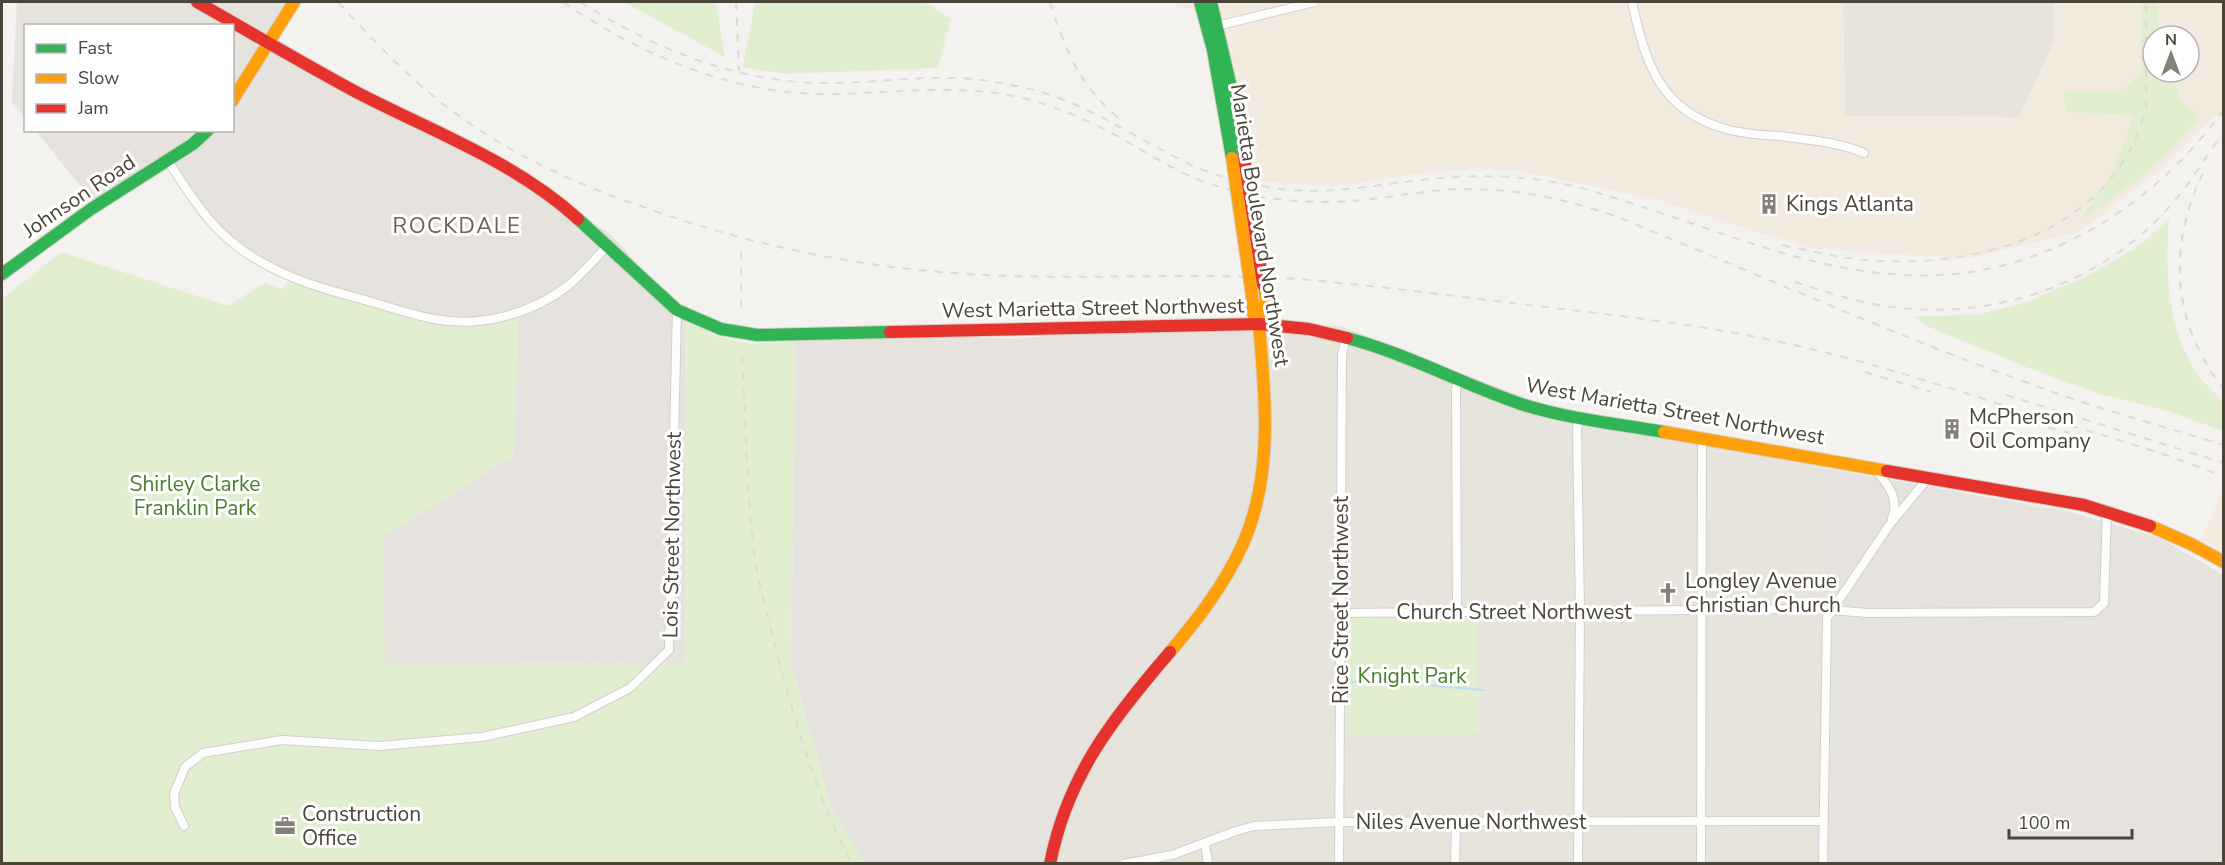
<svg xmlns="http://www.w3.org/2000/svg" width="2225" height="865" font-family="'Nunito Sans',sans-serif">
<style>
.residential{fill:#e7e4dc}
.commercial{fill:#f3ebdf;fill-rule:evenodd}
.industrial{fill:#e6e2de}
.green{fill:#e1eecf}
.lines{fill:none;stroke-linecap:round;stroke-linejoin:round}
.stream{stroke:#c0ddf1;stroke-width:2}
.street-casing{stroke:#d2d0cb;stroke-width:10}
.fast-casing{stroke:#d3cfc5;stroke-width:14}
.slow-casing{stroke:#d3cfc5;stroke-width:14}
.jam-casing{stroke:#d3cfc5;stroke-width:14}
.street{stroke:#fdfdfc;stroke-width:8}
.fast{stroke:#30b455;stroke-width:12}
.slow{stroke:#ff9f0a;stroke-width:12}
.jam{stroke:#e5322d;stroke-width:12}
.rail{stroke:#dbdbda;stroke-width:2;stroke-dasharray:8 8;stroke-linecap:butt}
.slow-bridge-casing{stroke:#d3cfc5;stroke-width:14;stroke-linecap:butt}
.jam-bridge-casing{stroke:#d3cfc5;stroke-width:14;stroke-linecap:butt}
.slow-bridge{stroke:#ff9f0a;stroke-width:12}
.jam-bridge{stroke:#e5322d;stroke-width:12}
.labels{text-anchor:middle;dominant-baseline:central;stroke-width:6;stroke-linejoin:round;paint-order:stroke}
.street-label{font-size:21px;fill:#4b4439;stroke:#fff}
.poi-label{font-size:21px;fill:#4b4439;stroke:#fff;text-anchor:start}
.park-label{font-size:21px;fill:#4a7f2a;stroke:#fff}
.neighbourhood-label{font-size:22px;letter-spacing:1.5px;fill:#6e6250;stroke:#fff}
</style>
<rect width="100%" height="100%" fill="#f4f2ee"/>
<!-- residential -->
<g class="residential">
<polygon points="1843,2 2054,2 2054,42 2020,117 1845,116"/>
<polygon points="1260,319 1343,327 1582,420 1824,457 1827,625 1832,657 1830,863 1053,864 1070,789"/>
</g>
<!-- commercial -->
<g class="commercial">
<path d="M1171 2H1843L1845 116 2019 117 2054 42V2H2223V116L2215 115 2153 176 2081 231 1967 259 1808 248 1658 200 1515 170 1436 171 1332 187 1247 180 1214 18ZM2153 36H2189V72H2153Z"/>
<polygon points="2223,490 2223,552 2201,540"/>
</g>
<!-- industrial -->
<g class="industrial">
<polygon points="17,2 289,2 270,35 608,232 685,315 686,663 384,664 384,536 514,456 518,316 414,319 283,273 224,240 165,156 94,203 36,131 232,130 232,26 26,26 25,118 12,102"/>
<polygon points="1260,319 1264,488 1220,585 1070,789 1053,863 865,863 832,809 791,663 796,341 939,335 1011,339"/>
<polygon points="1824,468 2071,512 2160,538 2223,575 2223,863 1830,863 1832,657 1827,625"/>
</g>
<!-- green -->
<g class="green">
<polygon points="624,2 716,2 725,57"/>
<polygon points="755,2 925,2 951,19 938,68 784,74 743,67"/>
<path d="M2141 2H2158L2159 36H2153V72H2163L2166 80 2179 88V100L2195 111 2198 119C2165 160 2125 192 2080 220L2114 170 2131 123 2132 115 2066 112 2064 92 2122 91 2141 73Z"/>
<path d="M2169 219C2165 271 2167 330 2198 375 2205 384 2215 393 2223 402V431L2165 410 2099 394 2026 367 1927 326 1915 316 1977 315 2027 302 2090 275 2140 245Z"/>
<polygon points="61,252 228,306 265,283 282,289 292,276 414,319 519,316 514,456 384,536 385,664 685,663 685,315 714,336 751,344 796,341 791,663 832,809 865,863 2,864 2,299"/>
<polygon points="1478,616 1479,732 1471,735 1346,736 1345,617"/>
</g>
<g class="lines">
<!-- stream -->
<polyline class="stream" points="1343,682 1391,682 1483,690"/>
<!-- street casing -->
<g class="street-casing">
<g id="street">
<path d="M1632 2C1645 61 1659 111 1726 129 1743 134 1762 135 1780 136 1810 140 1837 142 1864 153"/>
<polyline points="1213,27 1314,2"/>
<path d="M168 161C182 182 195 204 212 223 255 271 313 286 372 302 392 308 413 315 434 319 481 328 532 314 570 284 584 272 596 258 608 245"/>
<path d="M1874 468C1887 484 1900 497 1892 519"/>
<polyline points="1457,612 1456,389 1458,379"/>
<polyline points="1341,613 1819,609 1867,613 2094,612 2104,603 2107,511"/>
<polyline points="184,826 175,807 174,794 185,767 203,753 282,740 379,746 482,737 574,717 630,688 669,650 677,310"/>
<polyline points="1205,843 1208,864"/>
<polyline points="1124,864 1172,855 1236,831 1254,826 1339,822 1824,821"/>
<polyline points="1339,864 1342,355 1346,337"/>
<polyline points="1455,864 1456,822"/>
<polyline points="1578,864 1580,611 1577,429 1579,417"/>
<polyline points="1701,864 1702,438"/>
<polyline points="1823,864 1827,618 1890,524 1929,477"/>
</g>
</g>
<!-- fast casing -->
<g class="fast-casing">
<g id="fast">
<polyline points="1200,2 1213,50 1232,158"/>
<polyline points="1211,2 1231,87 1244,157"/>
<polyline points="578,219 677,310 721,329 757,335 890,332"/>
<polyline points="2,274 91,209 193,144 208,130"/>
<path d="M1347 338C1408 354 1464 385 1524 405 1569 419 1618 424 1664 432"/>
</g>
</g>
<!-- slow casing -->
<g class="slow-casing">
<g id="slow">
<polyline points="232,101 294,2"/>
<polyline points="1259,324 1264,314 1263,285"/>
<polyline points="1664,432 1887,471"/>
<polyline points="2150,526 2191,544 2224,562"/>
<path d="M1170 652C1198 619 1224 585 1242 546 1274 476 1265 398 1259 324L1253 314V303"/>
</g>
</g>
<!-- jam casing -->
<g class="jam-casing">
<g id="jam">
<path d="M197 2C250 32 302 63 356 92 431 131 514 161 578 219"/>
<polyline points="890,332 1259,324 1309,329 1347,338"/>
<polyline points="1887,471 2084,505 2150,526"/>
<path d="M1050 864C1067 776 1113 718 1170 652"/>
</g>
</g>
<!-- street -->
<use href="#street" class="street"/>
<!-- fast -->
<use href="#fast" class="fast"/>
<!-- slow -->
<use href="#slow" class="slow"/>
<!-- jam -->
<use href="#jam" class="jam"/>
<!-- rail -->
<g class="rail">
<path d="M338 2C378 46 419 89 469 123 524 161 587 188 649 209 768 251 884 272 1010 276 1110 279 1210 272 1310 280 1386 287 1462 297 1538 306 1621 316 1703 325 1785 343 1869 361 1952 389 2034 415 2098 434 2162 451 2224 477"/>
<path d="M563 2C639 54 731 94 824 94 893 94 960 82 1027 99 1054 106 1080 117 1104 129 1135 145 1165 166 1197 179 1223 189 1250 196 1277 199 1308 203 1339 203 1371 199 1400 196 1429 190 1458 189 1515 188 1562 198 1615 216 1753 272 1889 333 2028 383 2092 407 2158 425 2224 445"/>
<path d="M580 2C651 47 733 81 819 83 863 84 907 77 951 78 980 78 1009 84 1038 91 1097 108 1142 143 1196 167 1224 179 1252 185 1281 189 1332 195 1380 184 1430 179 1470 175 1514 175 1553 182 1588 188 1621 200 1655 211 1755 244 1855 286 1963 273 2068 260 2164 194 2224 109"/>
<polyline points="736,2 739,71"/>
<path d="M1050 2C1065 50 1080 87 1121 120"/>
<path d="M2203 173C2167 248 2172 323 2224 390"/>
<path d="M1782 245C1811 251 1839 258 1867 260 1980 270 2115 231 2146 108V2"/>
<polyline points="741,251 741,316"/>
<path d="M1795 282C1827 292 1859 303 1892 307 1990 320 2093 287 2162 215 2186 190 2204 160 2224 131"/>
<path d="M742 357C746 418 746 481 753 543 756 577 767 611 775 645 794 720 816 795 852 864"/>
<polyline points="1865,372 1931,392"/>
<polyline points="2006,395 2224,463"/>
<polyline points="2017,419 2069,433"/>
</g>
<!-- slow-bridge casing -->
<g class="slow-bridge-casing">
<polyline id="slow-bridge" points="1232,158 1253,303"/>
</g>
<!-- jam-bridge casing -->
<g class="jam-bridge-casing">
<polyline id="jam-bridge" points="1244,157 1263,285"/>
</g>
<!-- slow-bridge -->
<use href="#slow-bridge" class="slow-bridge"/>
<!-- jam-bridge -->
<use href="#jam-bridge" class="jam-bridge"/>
</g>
<!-- icons -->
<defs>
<g id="building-bare" transform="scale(1.62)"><path d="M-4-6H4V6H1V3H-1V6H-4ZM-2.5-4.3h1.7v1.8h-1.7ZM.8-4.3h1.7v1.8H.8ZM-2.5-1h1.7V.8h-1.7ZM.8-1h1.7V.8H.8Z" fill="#868178" stroke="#fff" stroke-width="2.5" paint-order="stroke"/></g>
<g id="church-bare" transform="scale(1.62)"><path d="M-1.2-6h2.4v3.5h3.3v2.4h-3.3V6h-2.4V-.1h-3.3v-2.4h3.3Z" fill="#868178" stroke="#fff" stroke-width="2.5" paint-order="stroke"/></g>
<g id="office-bare" transform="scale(1.62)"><path d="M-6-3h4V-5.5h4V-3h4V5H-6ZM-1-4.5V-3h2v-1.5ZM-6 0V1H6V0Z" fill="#868178" stroke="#fff" stroke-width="2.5" paint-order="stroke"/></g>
</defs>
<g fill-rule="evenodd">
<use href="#building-bare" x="1769" y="204"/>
<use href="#building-bare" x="1952" y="429"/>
<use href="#church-bare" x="1668" y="593"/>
<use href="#office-bare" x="285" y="826"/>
</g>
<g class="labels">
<!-- street labels -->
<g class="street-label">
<text transform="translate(79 196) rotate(-34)">Johnson Road</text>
<text transform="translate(1260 225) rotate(81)">Marietta Boulevard Northwest</text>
<text transform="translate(1093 308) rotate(-1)">West Marietta Street Northwest</text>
<text transform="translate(1675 411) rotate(10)">West Marietta Street Northwest</text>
<text transform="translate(672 535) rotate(-89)">Lois Street Northwest</text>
<text transform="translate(1341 600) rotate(-90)">Rice Street Northwest</text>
<text x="1514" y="612">Church Street Northwest</text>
<text x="1471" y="822">Niles Avenue Northwest</text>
</g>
<!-- poi labels -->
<g class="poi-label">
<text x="1786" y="204">Kings Atlanta</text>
<text x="1969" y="417">McPherson<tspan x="1969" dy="24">Oil Company</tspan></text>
<text x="1685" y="581">Longley Avenue<tspan x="1685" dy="24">Christian Church</tspan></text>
<text x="302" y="814">Construction<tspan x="302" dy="24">Office</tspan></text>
</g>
<!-- park labels -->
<g class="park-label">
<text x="195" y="484">Shirley Clarke<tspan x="195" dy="24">Franklin Park</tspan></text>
<text x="1412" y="676">Knight Park</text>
</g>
<!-- neighbourhood labels -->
<g class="neighbourhood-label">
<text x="457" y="226">ROCKDALE</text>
</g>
</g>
<!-- border -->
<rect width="2225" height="865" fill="none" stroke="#4b4439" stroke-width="6"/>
<!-- legend -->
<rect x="24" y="24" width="210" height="108" fill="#ffffff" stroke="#b7b4b0" stroke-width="1.5"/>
<rect x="36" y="44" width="30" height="9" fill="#30b455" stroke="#b7b4b0" stroke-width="1.5"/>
<text x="78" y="54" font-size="18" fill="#4b4439">Fast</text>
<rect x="36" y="74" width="30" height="9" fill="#ff9f0a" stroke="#b7b4b0" stroke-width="1.5"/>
<text x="78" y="84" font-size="18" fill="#4b4439">Slow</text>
<rect x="36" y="104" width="30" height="9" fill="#e5322d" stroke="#b7b4b0" stroke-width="1.5"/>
<text x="78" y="114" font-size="18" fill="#4b4439">Jam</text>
<!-- north arrow -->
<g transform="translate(2171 54)"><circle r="28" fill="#ffffff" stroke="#b7b4b0" stroke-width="1.5"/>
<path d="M0-4.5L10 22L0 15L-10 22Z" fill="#868178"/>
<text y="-9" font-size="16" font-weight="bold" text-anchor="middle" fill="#4b4439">N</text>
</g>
<!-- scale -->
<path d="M2009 829v9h123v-9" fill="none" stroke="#4b4439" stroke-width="3"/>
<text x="2018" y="829" font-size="18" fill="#4b4439" stroke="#ffffff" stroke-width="4.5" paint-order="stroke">100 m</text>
</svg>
